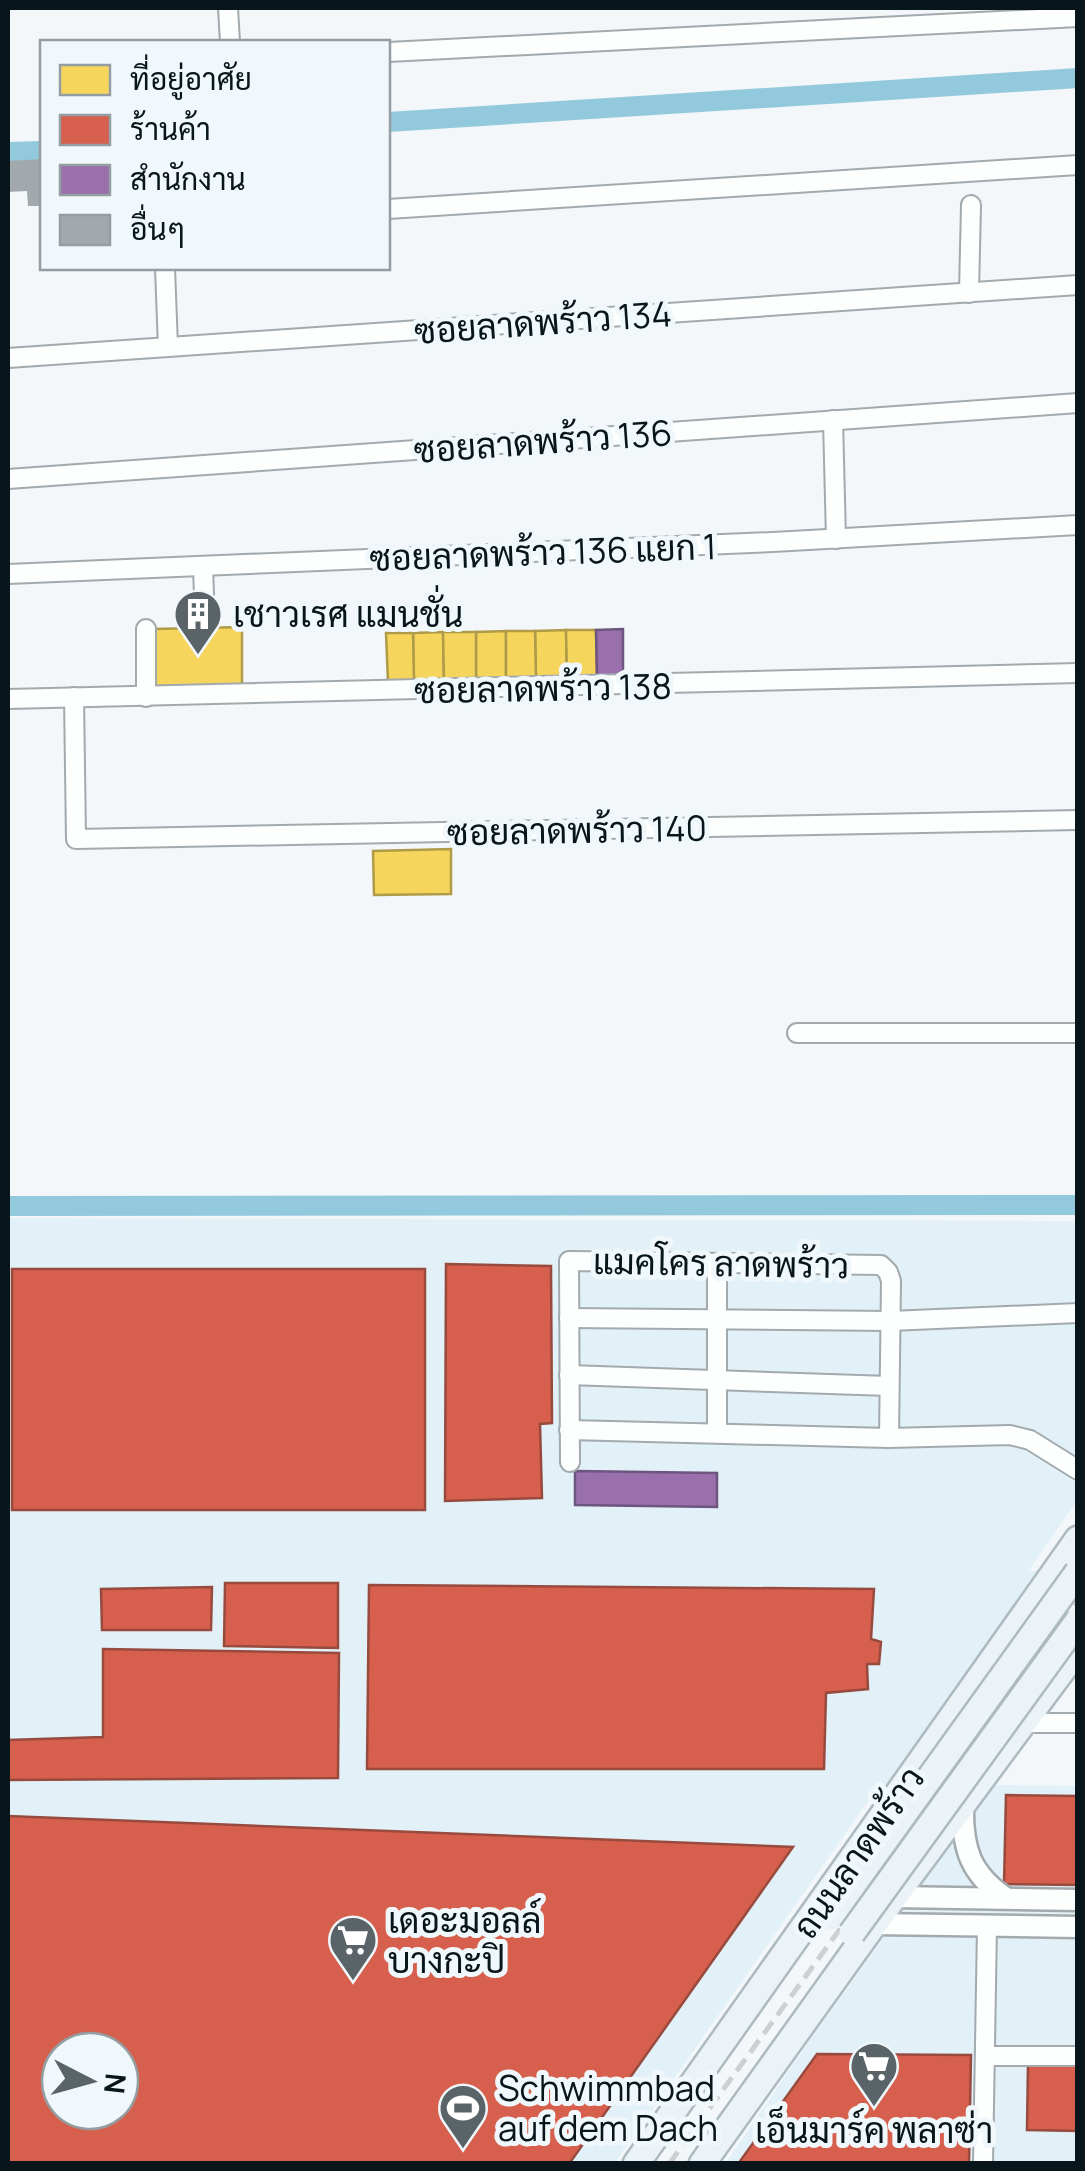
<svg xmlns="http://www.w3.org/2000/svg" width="1085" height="2171" font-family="Manrope,Sarabun,sans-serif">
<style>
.built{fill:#e1f1f7;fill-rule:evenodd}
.homes{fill:#f6d55c;stroke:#af9b48;stroke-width:2.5}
.shops{fill:#d6604d;stroke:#984a3e;stroke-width:2.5;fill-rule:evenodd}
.offices{fill:#9970ab;stroke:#6e5580;stroke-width:2.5}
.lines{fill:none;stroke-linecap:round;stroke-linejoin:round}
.canal{stroke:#93c9dc;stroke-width:20}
.building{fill:#a2a9ad}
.minor-casing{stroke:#a2aaae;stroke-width:22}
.tertiary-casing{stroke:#a2aaae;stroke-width:25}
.primary-casing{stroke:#adbac0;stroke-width:30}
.minor{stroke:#fdfefe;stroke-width:18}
.tertiary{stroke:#fdfefe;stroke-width:20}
.primary{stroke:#ebf3f6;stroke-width:25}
.rail{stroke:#cecfd0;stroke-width:5;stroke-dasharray:15 8;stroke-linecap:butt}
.primary-bridge-casing{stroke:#adbac0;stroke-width:30;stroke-linecap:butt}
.primary-bridge{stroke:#ebf3f6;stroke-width:25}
.labels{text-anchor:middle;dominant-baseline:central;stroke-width:10;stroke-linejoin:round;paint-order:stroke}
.street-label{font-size:35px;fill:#08151a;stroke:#f1f8fb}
.poi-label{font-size:35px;fill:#08151a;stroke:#f1f8fb;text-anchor:start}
</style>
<rect width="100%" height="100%" fill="#f3f7f9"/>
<!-- built -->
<g class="built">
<path d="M8 1218 1077 1221V1501L1028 1571H1055L897 1797H871L615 2163H8ZM60 2051H120V2111H60Z"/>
<polygon points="994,1785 1077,1786 1077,2163 725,2164 810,2040"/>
</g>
<!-- homes -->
<g class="homes">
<polygon points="242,627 242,685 153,686 154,629"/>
<polygon points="566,630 567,679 536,679 535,631"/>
<polygon points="566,630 596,630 597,678 567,679"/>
<polygon points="506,631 506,680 476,680 476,632"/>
<polygon points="506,631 535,631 536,679 506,680"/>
<polygon points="443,632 444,681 414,682 413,633"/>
<polygon points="443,632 476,632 476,680 444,681"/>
<polygon points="386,633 413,633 414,682 388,682"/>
<polygon points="451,849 451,894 374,895 373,851"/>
</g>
<!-- shops -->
<g class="shops">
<polygon points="446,1264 551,1266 552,1423 540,1424 542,1498 445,1501"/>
<rect x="12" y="1269" width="413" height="241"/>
<polygon points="225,1583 338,1583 338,1648 224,1646"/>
<polygon points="369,1585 874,1589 871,1639 881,1642 879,1664 867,1664 868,1689 826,1693 824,1769 367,1769"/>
<polygon points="212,1587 211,1630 102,1630 101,1589"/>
<polygon points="103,1649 339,1653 338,1778 8,1780 8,1740 103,1737"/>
<polygon points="1006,1795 1078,1796 1078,1885 1004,1884"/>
<path d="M8 1816 793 1847 569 2164H8ZM60 2051H120V2111H60Z"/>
<polygon points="817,2054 971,2055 969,2164 738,2164"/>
<polygon points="1028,2064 1078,2064 1078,2131 1027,2130"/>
</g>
<!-- offices -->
<g class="offices">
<polygon points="623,629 623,678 597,678 596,630"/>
<polygon points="575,1471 717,1473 717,1507 575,1505"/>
</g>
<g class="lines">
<!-- canal -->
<g class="canal">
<polyline points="388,122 1078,78"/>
<polyline points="8,152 42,151"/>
<polyline points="8,1206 1078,1205"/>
</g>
</g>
<!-- building -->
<polygon class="building" points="42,159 42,206 28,206 27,191 8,192 8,161"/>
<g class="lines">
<!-- minor casing -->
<g class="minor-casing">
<g id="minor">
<polyline points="228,8 230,42"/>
<polyline points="388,52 1078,17"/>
<polyline points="388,209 1078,165"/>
<polyline points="165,268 168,347"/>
<polyline points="969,293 971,205"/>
<polyline points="8,358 1078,285"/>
<polyline points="833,420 836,539"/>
<polyline points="8,479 1078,403"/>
<polyline points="203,566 204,596"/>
<polyline points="8,574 773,542 1078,525"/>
<polyline points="146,629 146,697"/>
<polyline points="74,697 76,839 1078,820"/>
<polyline points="8,699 1078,673"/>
<polyline points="797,1033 1078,1033"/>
<polyline points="717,1265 717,1432"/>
<polyline points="569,1318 890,1321 1078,1313"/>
<polyline points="569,1375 889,1386"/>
<polyline points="569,1430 889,1438 1010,1435 1030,1440 1078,1470"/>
<polyline points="570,1462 569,1261 881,1265 888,1272 891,1281 889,1438"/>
<polyline points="1024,1723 1078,1723"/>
<polyline points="985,2056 1078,2056"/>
<polyline points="983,2164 987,1926"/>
</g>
</g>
<!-- tertiary casing -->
<g class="tertiary-casing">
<g id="tertiary">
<path d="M963 1805C962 1848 970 1874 1006 1898"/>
<polyline points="894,1897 1078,1900"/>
<polyline points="874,1924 1078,1927"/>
</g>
</g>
<!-- primary casing -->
<g class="primary-casing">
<g id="primary">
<polyline points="636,2164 1078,1539"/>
<polyline points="702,2164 874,1924 1078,1649"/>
</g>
</g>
<!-- minor -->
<use href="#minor" class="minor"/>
<!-- tertiary -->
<use href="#tertiary" class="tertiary"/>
<!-- primary -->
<use href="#primary" class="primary"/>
<!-- rail -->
<polyline class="rail" points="669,2164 1078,1602"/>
<!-- primary-bridge casing -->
<g class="primary-bridge-casing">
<g id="primary-bridge">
<polyline points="829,1918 1078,1572"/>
<polyline points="852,1933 1078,1621"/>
</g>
</g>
<!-- primary-bridge -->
<use href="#primary-bridge" class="primary-bridge"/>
</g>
<!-- icons -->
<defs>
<g id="building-pin" transform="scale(2.5)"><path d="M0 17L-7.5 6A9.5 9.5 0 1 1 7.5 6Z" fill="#5a6468" stroke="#f1f8fb"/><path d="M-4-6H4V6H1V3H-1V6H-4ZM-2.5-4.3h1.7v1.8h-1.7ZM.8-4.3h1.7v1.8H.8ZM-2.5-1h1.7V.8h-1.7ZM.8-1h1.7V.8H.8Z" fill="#fff"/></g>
<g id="supermarket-pin" transform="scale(2.5)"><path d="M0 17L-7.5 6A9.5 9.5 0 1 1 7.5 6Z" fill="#5a6468" stroke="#f1f8fb"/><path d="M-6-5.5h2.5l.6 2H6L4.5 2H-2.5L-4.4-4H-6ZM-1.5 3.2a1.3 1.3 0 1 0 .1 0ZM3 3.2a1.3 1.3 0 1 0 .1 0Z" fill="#fff"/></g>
<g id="stadium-pin" transform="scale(2.5)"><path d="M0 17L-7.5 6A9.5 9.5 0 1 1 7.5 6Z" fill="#5a6468" stroke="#f1f8fb"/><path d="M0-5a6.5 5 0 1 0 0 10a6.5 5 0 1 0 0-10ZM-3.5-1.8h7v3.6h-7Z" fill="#fff"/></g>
</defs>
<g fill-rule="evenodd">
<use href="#building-pin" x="198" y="614"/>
<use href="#supermarket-pin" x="353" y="1940"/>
<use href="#supermarket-pin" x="874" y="2066"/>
<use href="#stadium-pin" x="463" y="2108"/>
</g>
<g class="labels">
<!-- street labels -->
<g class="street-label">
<text transform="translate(543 322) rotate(-4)">ซอยลาดพร้าว 134</text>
<text transform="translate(543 441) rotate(-4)">ซอยลาดพร้าว 136</text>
<text transform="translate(543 552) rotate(-2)">ซอยลาดพร้าว 136 แยก 1</text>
<text transform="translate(543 688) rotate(-1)">ซอยลาดพร้าว 138</text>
<text transform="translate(577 830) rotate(-1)">ซอยลาดพร้าว 140</text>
<text transform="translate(721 1263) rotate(1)">แมคโคร ลาดพร้าว</text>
<text transform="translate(858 1852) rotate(-55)">ถนนลาดพร้าว</text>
</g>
<!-- poi labels -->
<g class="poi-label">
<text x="233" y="614">เชาวเรศ แมนชั่น</text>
<text x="388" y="1920">เดอะมอลล์<tspan x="388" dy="40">บางกะปิ</tspan></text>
<text x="498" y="2088">Schwimmbad<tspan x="498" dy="40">auf dem Dach</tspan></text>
<text x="874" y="2130" text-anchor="middle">เอ็นมาร์ค พลาซ่า</text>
</g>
</g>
<!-- border -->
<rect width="1085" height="2171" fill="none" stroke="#08151a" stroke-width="20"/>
<!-- legend -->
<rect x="40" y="40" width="350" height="230" fill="#f1f8fb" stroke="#949da1" stroke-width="2.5"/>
<rect x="60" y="65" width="50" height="30" fill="#f6d55c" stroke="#949da1" stroke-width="2.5"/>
<text x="130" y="90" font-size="30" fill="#08151a">ที่อยู่อาศัย</text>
<rect x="60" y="115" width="50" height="30" fill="#d6604d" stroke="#949da1" stroke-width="2.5"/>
<text x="130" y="140" font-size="30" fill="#08151a">ร้านค้า</text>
<rect x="60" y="165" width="50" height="30" fill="#9970ab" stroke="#949da1" stroke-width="2.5"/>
<text x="130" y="190" font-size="30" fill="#08151a">สำนักงาน</text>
<rect x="60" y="215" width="50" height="30" fill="#a2a9ad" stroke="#949da1" stroke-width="2.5"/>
<text x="130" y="240" font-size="30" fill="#08151a">อื่นๆ</text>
<!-- north arrow -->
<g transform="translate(90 2081) rotate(96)"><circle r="48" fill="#f1f8fb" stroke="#949da1" stroke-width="2.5"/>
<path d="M0-8L18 38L0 25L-18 38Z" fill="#5a6468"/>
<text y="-15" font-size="28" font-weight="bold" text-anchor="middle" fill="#08151a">N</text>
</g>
</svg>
